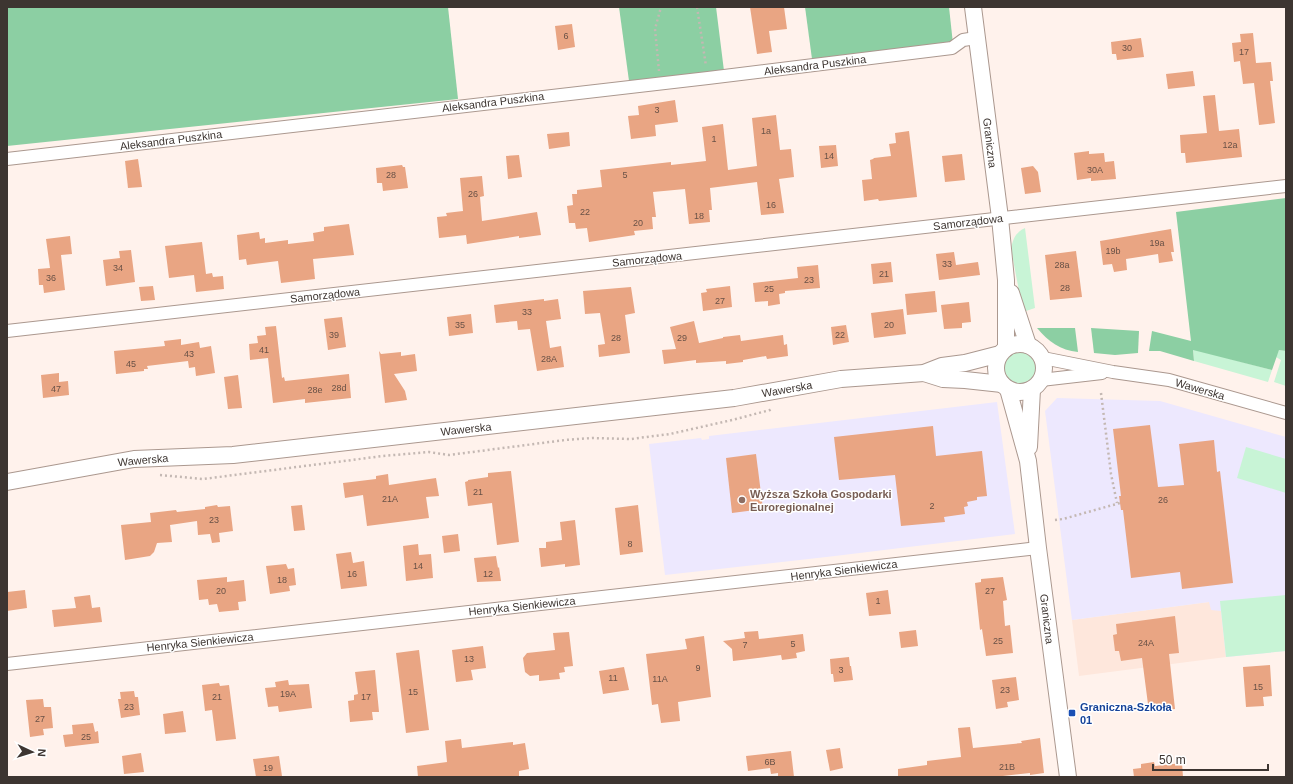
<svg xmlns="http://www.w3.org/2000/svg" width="1293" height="784" font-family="Arial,sans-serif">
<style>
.built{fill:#fee7dc}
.education{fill:#ede8fe}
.green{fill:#c8f4d6}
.forest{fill:#8ccfa3}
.building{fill:#e9a583}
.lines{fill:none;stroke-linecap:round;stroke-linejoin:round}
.minor-casing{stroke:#ab988f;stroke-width:14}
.tertiary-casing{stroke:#ab988f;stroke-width:18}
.path{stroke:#c4b8b3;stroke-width:2.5;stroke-dasharray:2 3;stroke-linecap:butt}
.minor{stroke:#fff;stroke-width:12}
.tertiary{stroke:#fff;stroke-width:16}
.education-dot{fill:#8d6e63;stroke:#fff;stroke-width:1.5}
.transit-dot{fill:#1a4fb4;stroke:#fff;stroke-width:1.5}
.labels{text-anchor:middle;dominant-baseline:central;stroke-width:3;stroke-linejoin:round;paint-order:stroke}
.number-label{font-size:9px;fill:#685146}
.street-label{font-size:11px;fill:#3d3531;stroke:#fff}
.education-label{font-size:11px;font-weight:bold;fill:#785e54;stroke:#fff;text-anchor:start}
.transit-label{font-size:11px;font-weight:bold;fill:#164399;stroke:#fff;text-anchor:start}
</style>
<rect width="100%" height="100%" fill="#fff2ec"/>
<!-- built -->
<polygon class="built" points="1209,602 1221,611 1226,657 1079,676 1072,620"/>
<!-- education -->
<g class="education">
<polygon points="1057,398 1160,401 1286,437 1286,651 1226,657 1221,611 1211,610 1209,602 1072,620 1045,411"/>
<polygon points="997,402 1015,534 835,556 665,575 649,444 701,438 702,440 709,439 709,436"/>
</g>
<!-- green -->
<g class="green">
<path d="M1025 228 1035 308 1023 312 1011 249C1013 239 1015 233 1025 228Z"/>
<polygon points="1193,349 1272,370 1268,382 1194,361"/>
<polygon points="1279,350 1286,351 1286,386 1274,382 1281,360 1276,357"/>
<circle cx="1019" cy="368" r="17"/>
<polygon points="1246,447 1286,459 1286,493 1237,478"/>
<polygon points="1286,595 1286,651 1226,657 1220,601"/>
</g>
<!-- forest -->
<g class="forest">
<polygon points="7,7 448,7 458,99 7,146"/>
<polygon points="619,7 716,7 724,71 629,81"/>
<polygon points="805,7 949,7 953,44 812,59"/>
<polygon points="1286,198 1286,351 1279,350 1272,370 1193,350 1194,361 1160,351 1149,351 1152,331 1191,341 1176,212"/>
<path d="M1037 328H1075L1078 352C1060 350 1049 342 1037 328Z"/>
<polygon points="1091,328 1139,331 1138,353 1115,355 1094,353"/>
</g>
<!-- building -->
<g class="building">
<polygon points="750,7 784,7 787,29 769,31 772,52 757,54"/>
<polygon points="572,24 575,47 558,50 555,26"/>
<polygon points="1253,33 1256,63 1271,62 1273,81 1270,81 1275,123 1259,125 1254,83 1243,84 1240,61 1234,62 1232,43 1241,42 1240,34"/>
<polygon points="1141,38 1144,57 1117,60 1116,54 1112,54 1111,42"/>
<polygon points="1193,71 1195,86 1168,89 1166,74"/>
<polygon points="1215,95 1219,131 1239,129 1242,157 1186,163 1185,153 1181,153 1180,135 1207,133 1203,96"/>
<polygon points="675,100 678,122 655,125 656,136 631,139 628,116 639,115 638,106"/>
<polygon points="776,115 780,150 791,149 794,177 779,179 784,213 761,215 757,182 710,188 712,210 709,210 710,222 689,224 685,189 653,192 656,217 652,217 653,229 634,231 635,235 589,242 587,228 576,229 575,223 569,223 567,206 573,205 572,194 577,194 577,190 602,187 600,170 671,162 671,165 706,161 702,127 723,124 728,170 757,166 752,118"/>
<polygon points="909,131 917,197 879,201 878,199 864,201 862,180 872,179 870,160 873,159 874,158 891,156 889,144 896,143 895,133"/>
<polygon points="569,132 570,146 549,149 547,134"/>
<polygon points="836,145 838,166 821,168 819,146"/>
<polygon points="1089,151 1089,154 1104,153 1105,162 1114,161 1116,179 1091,181 1091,178 1077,180 1074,153"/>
<polygon points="962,154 965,180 945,182 942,156"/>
<polygon points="519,155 522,177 508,179 506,156"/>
<polygon points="138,159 142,187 128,188 125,161"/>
<polygon points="402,165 403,167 405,167 408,188 383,191 382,183 377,183 376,168"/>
<polygon points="1033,166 1038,172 1041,192 1025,194 1021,168"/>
<polygon points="482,176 484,196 480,197 482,221 537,212 541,235 519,238 519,236 467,244 466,235 439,238 437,217 447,216 446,213 463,211 460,178"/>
<polygon points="349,224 354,255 313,259 315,279 281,283 278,261 247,265 246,259 239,260 237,235 259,232 260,239 265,238 265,243 288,240 288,244 314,241 313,233 324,231 324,227"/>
<polygon points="1171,229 1174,252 1171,252 1173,261 1159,263 1158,254 1126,259 1127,270 1114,272 1112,264 1103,265 1100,241"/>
<polygon points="70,236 72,254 61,255 65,290 44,293 43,285 39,285 38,269 50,268 46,239"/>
<polygon points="202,242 206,274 212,273 213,277 223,276 224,289 196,292 194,275 169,278 165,246"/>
<polygon points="131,250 135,282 106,286 103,260 120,258 119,251"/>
<polygon points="1076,251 1082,297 1050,300 1045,255"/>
<polygon points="954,252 956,265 978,262 980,275 939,280 936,254"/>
<polygon points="891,262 893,282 873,284 871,264"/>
<polygon points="818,265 820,288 785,291 785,293 779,294 780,304 768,306 768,301 755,302 753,283 798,278 797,267"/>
<polygon points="153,286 155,300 141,301 139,287"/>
<polygon points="730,286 732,307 703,311 701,293 707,292 706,289"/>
<polygon points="631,287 635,313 625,315 630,353 599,357 598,345 605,344 600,313 585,314 583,291"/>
<polygon points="935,291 937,312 907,315 905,294"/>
<polygon points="544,299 544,301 558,299 561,319 546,321 550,348 561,346 564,367 537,371 530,329 518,330 517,321 496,323 494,305"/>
<polygon points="969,302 971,322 962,323 962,328 944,329 941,305"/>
<polygon points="903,309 906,334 874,338 871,313"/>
<polygon points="471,314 473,333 449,336 447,317"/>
<polygon points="342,317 346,347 328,350 324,319"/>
<polygon points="694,321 699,343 723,338 723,337 740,335 741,341 783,335 784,345 787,344 788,356 767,359 766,356 743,360 743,362 726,364 726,361 696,363 696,360 664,364 662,350 676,349 670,327"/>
<polygon points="846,325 849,342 833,345 831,327"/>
<polygon points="276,326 282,378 284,377 285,381 349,374 351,398 305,403 305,399 273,403 268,358 250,360 249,344 258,343 257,336 266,335 265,327"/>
<polygon points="181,339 181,345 199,342 200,348 211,346 215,373 196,376 195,367 189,368 188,361 147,366 148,369 144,369 144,371 116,374 114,351 165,346 164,341"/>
<polygon points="379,351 381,354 401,352 401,356 415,354 417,371 394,374 405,391 407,400 385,403"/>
<polygon points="59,373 59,382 68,381 69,395 43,398 41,375"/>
<polygon points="238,375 242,408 228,409 224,377"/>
<polygon points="1150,425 1158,487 1184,485 1179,444 1214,440 1217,472 1220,471 1233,583 1182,589 1180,572 1131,578 1123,510 1121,510 1119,496 1121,496 1113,429"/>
<polygon points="933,426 936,456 982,451 987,496 977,497 977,500 967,502 968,506 964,507 965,514 944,517 945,522 901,526 895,475 839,480 834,437"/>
<polygon points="756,454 763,509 732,513 726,458"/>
<polygon points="511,471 519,542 497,545 492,503 468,506 465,482 468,481 468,480 488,477 488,473"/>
<polygon points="388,474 389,485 436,478 439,496 426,497 429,518 367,526 363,495 345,498 343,483 376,479 376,476"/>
<polygon points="217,505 218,507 230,506 233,531 219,533 220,542 212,543 210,534 198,535 197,521 170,525 172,542 157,543 154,552 150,556 125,560 121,525 151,522 150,513 176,510 177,512 205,509 205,507"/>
<polygon points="302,505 305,530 294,531 291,506"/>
<polygon points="638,505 643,552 620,555 615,508"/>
<polygon points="575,520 580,565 565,567 565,564 541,567 539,548 546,548 546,542 562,540 560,522"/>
<polygon points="458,534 460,551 444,553 442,536"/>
<polygon points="418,544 419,555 431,554 433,578 406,581 403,546"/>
<polygon points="351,552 353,563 364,561 367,586 341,589 336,554"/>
<polygon points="496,556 498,568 499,567 501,581 477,582 474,558"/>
<polygon points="286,564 288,569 294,568 296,585 289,586 290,591 270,594 266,566"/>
<polygon points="227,577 227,582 244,580 246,601 238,602 239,610 219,612 217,604 209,605 208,599 199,600 197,580"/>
<polygon points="1003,577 1007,600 1003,601 1005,626 1010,625 1013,653 986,656 982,629 980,630 975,583 981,582 981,579"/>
<polygon points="25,590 27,608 7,611 7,592"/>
<polygon points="888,590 891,614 869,616 866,593"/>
<polygon points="90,595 92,608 100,607 102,622 54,627 52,610 76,608 74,597"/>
<polygon points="1175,616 1179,653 1169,654 1175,709 1149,712 1142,658 1121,661 1119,651 1115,651 1113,635 1117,634 1116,624"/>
<polygon points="916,630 918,646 901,648 899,632"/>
<polygon points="758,631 759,639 803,634 805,651 796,653 797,658 782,660 781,655 733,661 732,649 723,641 745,638 744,632"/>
<polygon points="569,632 573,666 564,667 565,672 559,673 560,679 539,681 539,675 530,676 525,672 523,658 527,653 555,650 553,633"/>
<polygon points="704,636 711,697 678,702 680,721 661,723 658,704 652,705 646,654 687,649 685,639"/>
<polygon points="483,646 486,668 471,670 473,680 456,682 452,650"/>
<polygon points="419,650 429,730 406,733 396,653"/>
<polygon points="849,657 850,666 851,666 853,680 834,682 833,674 831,674 830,659"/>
<polygon points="1270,665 1272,696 1263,697 1264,706 1246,707 1243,667"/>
<polygon points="624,667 629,690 603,694 599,671"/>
<polygon points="375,670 379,712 372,712 373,720 350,722 348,701 354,700 354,695 358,694 355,672"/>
<polygon points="1016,677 1019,700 1007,702 1008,707 996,709 992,680"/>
<polygon points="288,680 289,685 309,684 312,708 279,712 278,706 268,707 265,688 276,687 275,682"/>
<polygon points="219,683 220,686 229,685 236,739 216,741 212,710 205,711 202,685"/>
<polygon points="134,691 135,697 138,697 140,715 121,718 118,699 121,699 120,692"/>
<polygon points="43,699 44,707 51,707 53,728 43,729 44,735 30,737 26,700"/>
<polygon points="183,711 186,732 165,734 163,714"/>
<polygon points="93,723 95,732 98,731 99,743 65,747 63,735 73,734 72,725"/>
<polygon points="970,727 973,748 1022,743 1021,741 1040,738 1044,773 1030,775 1030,773 994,777 898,777 898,769 927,765 927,761 961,757 958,728"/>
<polygon points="461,739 462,748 513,742 513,745 525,743 529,769 519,771 519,777 418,777 417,766 447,762 445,741"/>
<polygon points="840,748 843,768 830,771 826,750"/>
<polygon points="791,751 794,777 778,777 778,773 771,774 770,768 748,771 746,756"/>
<polygon points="141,753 144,772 124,774 122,756"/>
<polygon points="279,756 282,776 256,777 253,759"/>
<polygon points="1154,762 1155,766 1182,763 1183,777 1134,777 1133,769 1141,768 1141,764"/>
</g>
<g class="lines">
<!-- minor casing -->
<g class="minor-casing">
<g id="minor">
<polyline points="7,159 708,78 952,48 963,40 976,38"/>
<polyline points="7,331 1286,186"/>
<polyline points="1043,358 1113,372 1169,380 1286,413"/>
<polyline points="1041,380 1102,373"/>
<polyline points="7,664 1038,548"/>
</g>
</g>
<!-- tertiary casing -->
<g class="tertiary-casing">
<g id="tertiary">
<polyline points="973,7 1000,218 1006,280 1006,348"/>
<polyline points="1011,293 1028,345"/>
<circle cx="1020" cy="368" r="24"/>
<polyline points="924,373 943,379 965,380 1002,384"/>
<polyline points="1008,389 1028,461 1038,548 1068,777"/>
<polyline points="1029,447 1032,389"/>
<polyline points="7,482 134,459 233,455 734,398 841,379 924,373 942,366 965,363 1000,354"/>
</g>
</g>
<!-- path -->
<g class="path">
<polyline points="697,7 706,66"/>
<polyline points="659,71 655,29 661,7"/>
<polyline points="1101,393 1111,474 1117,503"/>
<polyline points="160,475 203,479 383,456 429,452 449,455 565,440 592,438 631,439 670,434 732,420 770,410 773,408"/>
<polyline points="1055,520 1063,519 1120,503"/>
</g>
<!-- minor -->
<use href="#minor" class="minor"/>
<!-- tertiary -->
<use href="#tertiary" class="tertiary"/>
</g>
<!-- markers -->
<circle class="education-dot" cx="742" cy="500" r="4"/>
<rect class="transit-dot" x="1068" y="709" width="8" height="8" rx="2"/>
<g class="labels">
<!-- number labels -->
<g class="number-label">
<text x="566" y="36">6</text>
<text x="1127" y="48">30</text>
<text x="1244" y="52">17</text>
<text x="657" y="110">3</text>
<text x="766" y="131">1a</text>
<text x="714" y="139">1</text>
<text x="1230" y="145">12a</text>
<text x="829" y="156">14</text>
<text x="1095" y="170">30A</text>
<text x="391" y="175">28</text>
<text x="625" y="175">5</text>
<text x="473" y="194">26</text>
<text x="771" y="205">16</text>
<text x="585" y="212">22</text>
<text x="699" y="216">18</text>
<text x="638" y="223">20</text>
<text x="1157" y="243">19a</text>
<text x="1113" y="251">19b</text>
<text x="947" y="264">33</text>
<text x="1062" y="265">28a</text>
<text x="118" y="268">34</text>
<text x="884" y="274">21</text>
<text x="51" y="278">36</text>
<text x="809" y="280">23</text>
<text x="1065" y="288">28</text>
<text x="769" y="289">25</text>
<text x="720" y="301">27</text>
<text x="527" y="312">33</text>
<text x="460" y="325">35</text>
<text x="889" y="325">20</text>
<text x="334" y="335">39</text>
<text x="840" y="335">22</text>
<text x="616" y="338">28</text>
<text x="682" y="338">29</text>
<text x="264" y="350">41</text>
<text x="189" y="354">43</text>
<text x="549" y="359">28A</text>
<text x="131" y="364">45</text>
<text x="339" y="388">28d</text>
<text x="56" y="389">47</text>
<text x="315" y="390">28e</text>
<text x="478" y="492">21</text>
<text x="390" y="499">21A</text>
<text x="1163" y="500">26</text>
<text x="932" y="506">2</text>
<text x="214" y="520">23</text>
<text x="630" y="544">8</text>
<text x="418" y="566">14</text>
<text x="352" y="574">16</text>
<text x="488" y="574">12</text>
<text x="282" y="580">18</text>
<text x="221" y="591">20</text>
<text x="990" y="591">27</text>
<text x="878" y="601">1</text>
<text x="998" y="641">25</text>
<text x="1146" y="643">24A</text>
<text x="793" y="644">5</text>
<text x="745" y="645">7</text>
<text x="469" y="659">13</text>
<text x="698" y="668">9</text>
<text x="841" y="670">3</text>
<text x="613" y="678">11</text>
<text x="660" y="679">11A</text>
<text x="1258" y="687">15</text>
<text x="1005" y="690">23</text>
<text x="413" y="692">15</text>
<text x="288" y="694">19A</text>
<text x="217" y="697">21</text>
<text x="366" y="697">17</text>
<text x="129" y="707">23</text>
<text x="40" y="719">27</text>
<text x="86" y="737">25</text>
<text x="770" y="762">6B</text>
<text x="1007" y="767">21B</text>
<text x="268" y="768">19</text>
</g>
<!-- street labels -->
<g class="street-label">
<text transform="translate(815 65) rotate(-7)">Aleksandra Puszkina</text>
<text transform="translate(493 102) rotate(-7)">Aleksandra Puszkina</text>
<text transform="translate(171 140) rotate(-7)">Aleksandra Puszkina</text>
<text transform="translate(990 143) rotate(83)">Graniczna</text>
<text transform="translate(968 222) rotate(-7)">Samorządowa</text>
<text transform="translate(647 259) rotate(-6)">Samorządowa</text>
<text transform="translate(325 295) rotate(-6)">Samorządowa</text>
<text transform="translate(787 389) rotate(-10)">Wawerska</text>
<text transform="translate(1200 389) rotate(16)">Wawerska</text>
<text transform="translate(466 429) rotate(-6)">Wawerska</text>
<text transform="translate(143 460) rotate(-5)">Wawerska</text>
<text transform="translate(844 570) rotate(-7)">Henryka Sienkiewicza</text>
<text transform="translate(522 606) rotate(-6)">Henryka Sienkiewicza</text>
<text transform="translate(1047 619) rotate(83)">Graniczna</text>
<text transform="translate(200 642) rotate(-6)">Henryka Sienkiewicza</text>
</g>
<!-- education labels -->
<g class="education-label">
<text x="750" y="494">Wyższa Szkoła Gospodarki<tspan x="750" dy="13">Euroregionalnej</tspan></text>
</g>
<!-- transit labels -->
<g class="transit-label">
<text x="1080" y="707">Graniczna-Szkoła<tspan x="1080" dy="13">01</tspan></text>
</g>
</g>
<!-- border -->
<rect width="1293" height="784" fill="none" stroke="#3d3531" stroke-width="16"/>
<!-- north arrow -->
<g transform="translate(32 752) rotate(94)" stroke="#ffffff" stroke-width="3" paint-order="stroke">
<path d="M0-3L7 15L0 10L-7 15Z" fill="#3d3531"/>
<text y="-6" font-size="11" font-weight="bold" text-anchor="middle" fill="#3d3531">N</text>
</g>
<!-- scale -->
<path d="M1153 764v6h115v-6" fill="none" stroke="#3d3531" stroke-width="2"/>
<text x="1159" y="764" font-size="12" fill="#3d3531" stroke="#ffffff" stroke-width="3" paint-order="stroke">50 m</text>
</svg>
